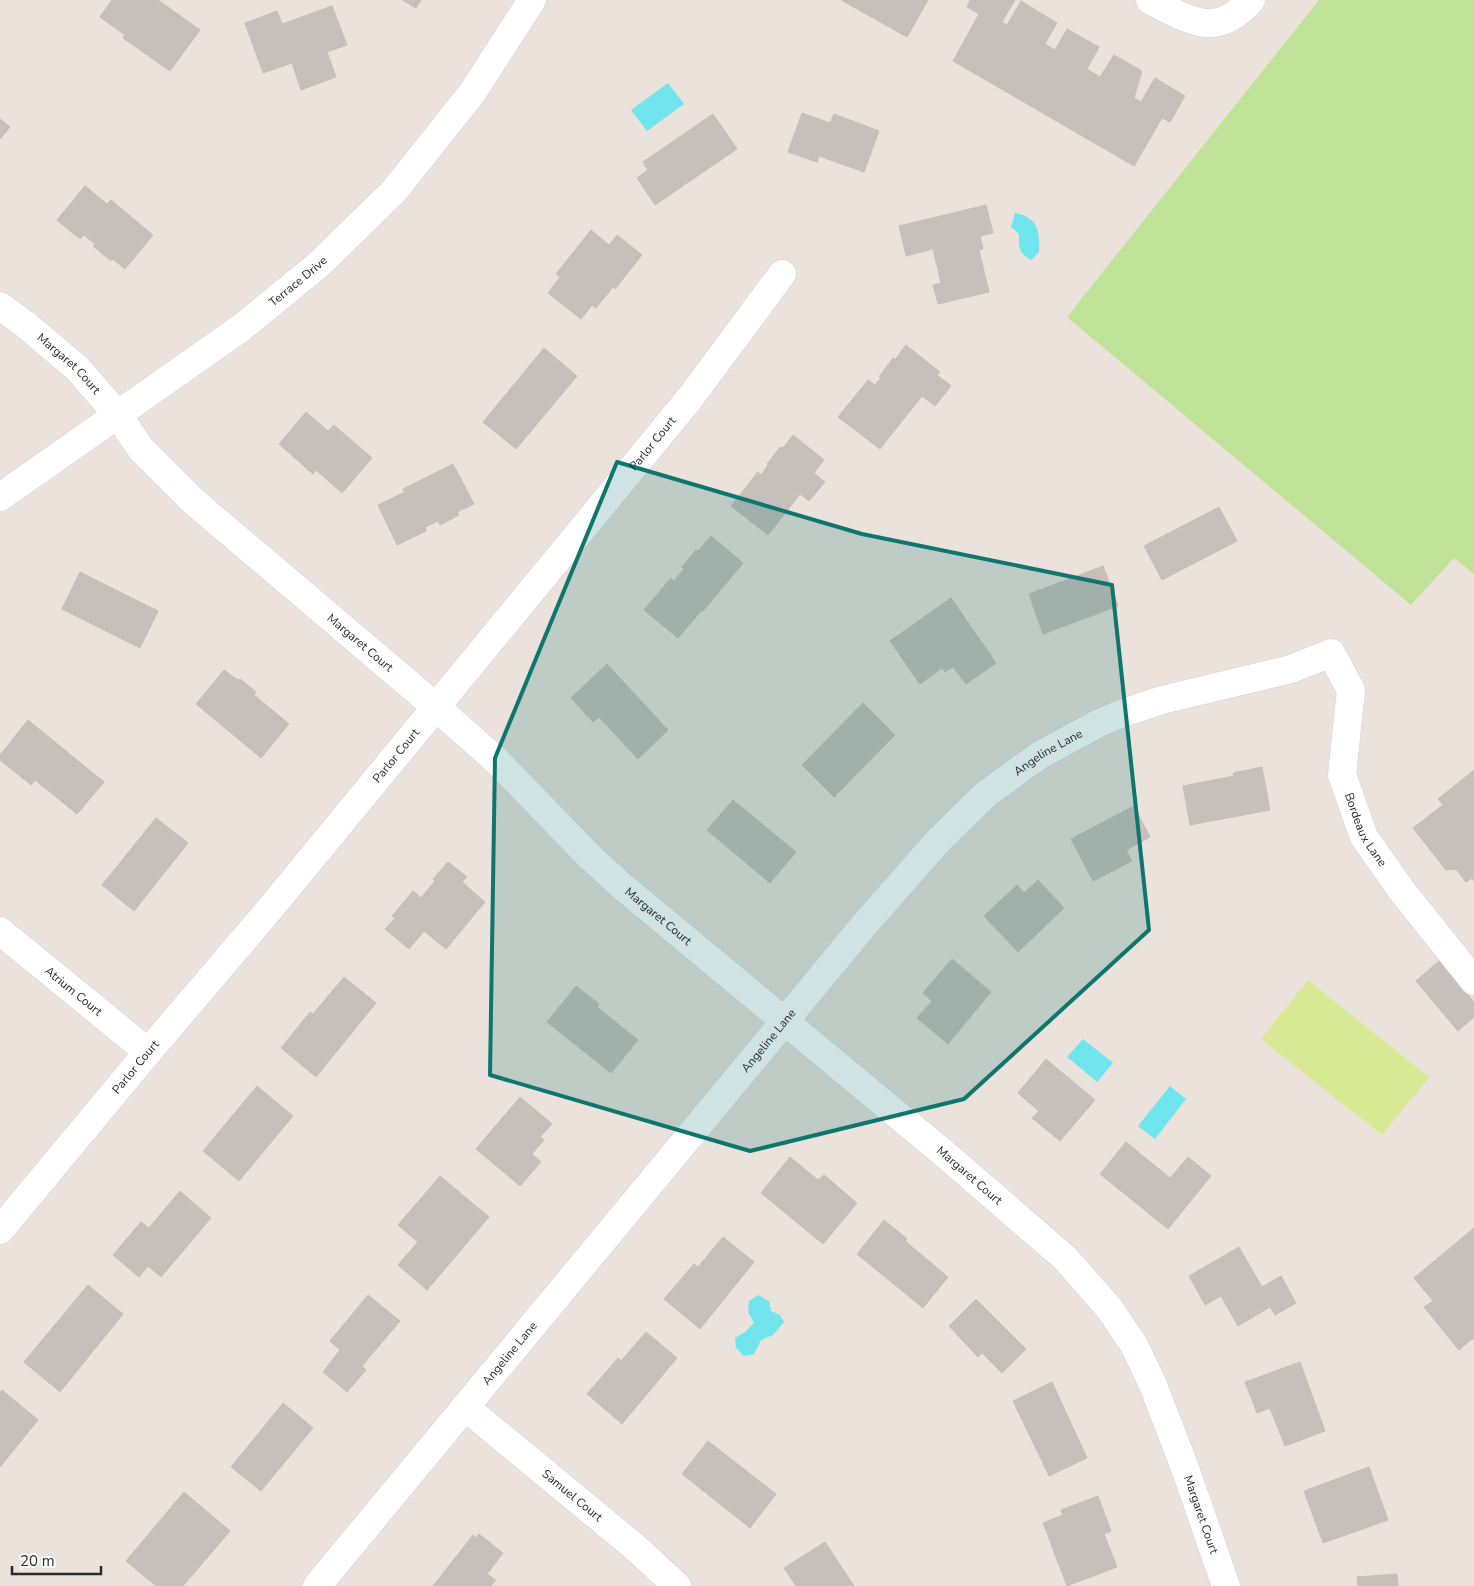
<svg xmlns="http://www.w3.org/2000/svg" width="1474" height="1586" font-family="'Nunito Sans',sans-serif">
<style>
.green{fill:#c1e299}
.pitch{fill:#d7e995}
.water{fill:#70e5ed}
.building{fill:#c7bfbc;stroke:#c7beb6}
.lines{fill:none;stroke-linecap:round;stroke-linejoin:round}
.street-casing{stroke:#cad1dc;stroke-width:29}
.secondary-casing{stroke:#cad1dc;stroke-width:29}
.street{stroke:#fff;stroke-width:28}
.secondary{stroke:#fff;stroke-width:28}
.marked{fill:#0f766e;fill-opacity:0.2;stroke:#0f766e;stroke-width:4;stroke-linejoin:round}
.labels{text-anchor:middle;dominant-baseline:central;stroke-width:4;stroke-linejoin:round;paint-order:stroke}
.street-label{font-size:12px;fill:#2a2a2a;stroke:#fff}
</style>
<rect width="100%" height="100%" fill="#ece2dc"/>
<!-- green -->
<polygon class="green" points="1319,0 1474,0 1474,574 1454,558 1411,605 1067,317"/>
<!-- pitch -->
<polygon class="pitch" points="1308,980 1429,1077 1382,1135 1261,1039"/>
<!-- water -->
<g class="water">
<polygon points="668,83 684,104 647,131 631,110"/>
<path d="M1015 213C1038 217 1040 231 1039 252L1031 260C1018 253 1019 247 1019 234L1011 227Z"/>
<polygon points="1083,1039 1113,1063 1097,1082 1067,1057"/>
<polygon points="1170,1086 1186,1099 1155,1139 1138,1126"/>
<polygon points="758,1295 769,1301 771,1311 780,1315 784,1322 773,1335 761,1340 754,1354 744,1356 736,1348 735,1338 745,1332 754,1323 748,1312 749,1301"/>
</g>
<!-- building -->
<g class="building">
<polygon points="112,0 158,0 200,30 170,71 123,38 125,35 100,17"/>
<polygon points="402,0 421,0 416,8"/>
<polygon points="841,0 928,0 907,37"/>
<polygon points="970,0 1015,0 1002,22 1007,25 1021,1 1057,23 1045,44 1055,50 1067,29 1099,47 1087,69 1100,77 1114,55 1142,71 1134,98 1141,102 1155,78 1185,96 1170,122 1162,118 1134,166 953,61 979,14 967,7"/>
<polygon points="332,6 347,45 327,52 336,77 301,90 292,63 263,73 245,23 277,11 282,24"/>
<polygon points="802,113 830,123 834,114 879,131 864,172 819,156 817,162 788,152"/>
<polygon points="713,114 737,149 655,205 637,178 648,170 643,162"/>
<polygon points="0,119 10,127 0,139"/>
<polygon points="85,186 107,204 111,200 153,235 125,269 113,259 111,261 93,246 95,244 84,235 80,239 57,220"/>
<polygon points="986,205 993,233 980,236 983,249 979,250 989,292 938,304 933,285 941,283 933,249 906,256 899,226"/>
<polygon points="591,230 609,245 617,235 642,255 615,289 613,287 596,308 592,305 581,319 548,293 560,277 556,274"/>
<polygon points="906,345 940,372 937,375 951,386 935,406 922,396 880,449 838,417 868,380 875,385 881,378 879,377 893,358 895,360"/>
<polygon points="544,348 577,376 516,449 483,422"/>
<polygon points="306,412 328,431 334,425 372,458 342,493 316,470 313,474 279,444"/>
<polygon points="793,435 824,460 814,473 825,482 809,501 800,494 768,535 731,506 758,472 761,475 768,465 767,464 780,447 783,448"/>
<polygon points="453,464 474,504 457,512 459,515 440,525 438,521 425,527 426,531 397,545 378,505 405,492 403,489"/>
<polygon points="1219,507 1237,541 1162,580 1144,546"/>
<polygon points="711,536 743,563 703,611 702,610 678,638 644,610 671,578 674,581 684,569 682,567 696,550 698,551"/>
<polygon points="1103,566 1118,606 1043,634 1029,594"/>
<polygon points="80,572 158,611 140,648 62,609"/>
<polygon points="951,598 996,663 966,684 953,667 945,672 942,668 920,684 890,641"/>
<polygon points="607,664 668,730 638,759 599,717 593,722 571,698"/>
<polygon points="224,670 238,680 240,679 256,692 254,695 289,724 261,758 196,704"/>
<polygon points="863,703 895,735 834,797 802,765"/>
<polygon points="28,720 104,782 77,814 35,780 31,785 0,760 0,755"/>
<polygon points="1262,767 1270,810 1190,825 1183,786 1234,776 1233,773"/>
<polygon points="1474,770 1474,881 1472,878 1466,882 1456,869 1446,870 1413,828 1443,805 1438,799"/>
<polygon points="733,800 796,852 770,883 707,830"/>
<polygon points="1134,806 1150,837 1126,850 1132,861 1093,881 1071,839"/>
<polygon points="156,818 188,843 134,911 102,885"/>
<polygon points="448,862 467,877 462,882 485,902 446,949 424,931 409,949 385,929 395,918 392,916 413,891 421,898 435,881 433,879"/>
<polygon points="1038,880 1064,908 1018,952 984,916 1017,885 1024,893"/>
<polygon points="952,959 991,992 948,1044 917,1018 932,1001 923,993"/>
<polygon points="1439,961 1474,1002 1474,1017 1458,1031 1416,981"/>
<polygon points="344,977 376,1003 316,1077 281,1048 310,1012 313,1014"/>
<polygon points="576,986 599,1004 597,1007 638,1040 611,1073 547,1022"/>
<polygon points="1046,1059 1095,1100 1060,1141 1032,1118 1039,1111 1018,1093"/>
<polygon points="257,1086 293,1116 239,1181 203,1151"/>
<polygon points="520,1097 552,1124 540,1137 544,1140 532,1154 541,1162 520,1186 476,1149"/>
<polygon points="1126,1142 1170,1178 1188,1157 1211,1176 1168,1229 1100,1174"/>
<polygon points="790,1157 818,1180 824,1175 857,1203 823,1244 761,1193"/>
<polygon points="440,1176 489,1217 427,1290 398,1265 418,1242 398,1225"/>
<polygon points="180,1191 211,1218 161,1277 148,1266 139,1277 113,1255 141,1222 149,1228"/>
<polygon points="884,1220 907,1239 905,1241 948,1277 923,1308 857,1254"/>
<polygon points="1474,1228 1474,1340 1473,1338 1459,1350 1424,1307 1433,1301 1414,1278"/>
<polygon points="723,1237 754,1262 700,1329 664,1299 694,1264 698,1267"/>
<polygon points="1239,1247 1262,1287 1281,1276 1296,1303 1275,1315 1270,1307 1238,1326 1221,1296 1205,1305 1189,1276"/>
<polygon points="88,1285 123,1314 60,1392 24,1362"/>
<polygon points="368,1295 400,1321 362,1366 366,1370 347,1392 323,1372 340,1350 330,1341"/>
<polygon points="976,1299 1026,1349 1002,1373 982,1353 978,1357 949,1326"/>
<polygon points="646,1332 677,1358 622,1424 587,1394 618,1358 621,1361"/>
<polygon points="1300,1362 1325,1431 1285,1446 1270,1408 1257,1413 1245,1382"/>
<polygon points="1052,1382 1087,1458 1049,1476 1013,1401"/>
<polygon points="2,1390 38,1420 0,1467 0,1393"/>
<polygon points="283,1403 313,1428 261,1491 231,1467"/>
<polygon points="708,1441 776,1494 750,1528 682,1474"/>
<polygon points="1369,1467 1388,1520 1323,1543 1304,1491"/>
<polygon points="184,1492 230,1531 183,1586 156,1586 126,1561"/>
<polygon points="1098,1496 1111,1531 1104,1534 1117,1567 1067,1586 1043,1523 1063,1515 1061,1510"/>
<polygon points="479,1534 503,1553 487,1574 496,1580 491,1586 433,1586 473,1535 476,1538"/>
<polygon points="825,1542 854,1586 796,1586 784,1568"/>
<polygon points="1397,1574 1398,1586 1358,1586 1357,1577"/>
</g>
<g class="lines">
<!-- street casing -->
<g class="street-casing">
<g id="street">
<path d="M1150 0C1188 20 1216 40 1251 0"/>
<path id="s1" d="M0 306 26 325 77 368 118 415 141 449 193 501 436 707 497 761 590 857 623 887 947 1156 1065 1258 1109 1308 1134 1345 1153 1385 1185 1468 1226 1586"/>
<path id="s2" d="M0 931 148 1052"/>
<path id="s3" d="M0 1230 148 1052 269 910 690 398 782 274"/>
<path id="s4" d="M465 1407 636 1548 677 1586"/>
<path id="s5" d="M317 1586 865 924 938 841 986 794 1040 755 1099 723 1120 714 1162 700 1291 669 1331 653 1351 690 1342 775 1364 837 1402 891 1474 981"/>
</g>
</g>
<!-- secondary casing -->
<g class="secondary-casing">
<g id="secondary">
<path id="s6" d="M0 497 241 328 317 266 394 191 472 93 532 0"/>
</g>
</g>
<!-- street -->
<use href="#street" class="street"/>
<!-- secondary -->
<use href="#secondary" class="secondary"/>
</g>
<!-- marked area -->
<path class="marked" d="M617 462 862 534 1112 585 1149 930 964 1099 750 1151 490 1075 495 758Z"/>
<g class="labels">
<!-- street labels -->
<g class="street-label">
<text stroke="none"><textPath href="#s6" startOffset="368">Terrace Drive</textPath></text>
<text stroke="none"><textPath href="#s1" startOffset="90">Margaret Court</textPath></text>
<text stroke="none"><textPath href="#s3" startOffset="1022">Parlor Court</textPath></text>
<text stroke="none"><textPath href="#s1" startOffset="495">Margaret Court</textPath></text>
<text stroke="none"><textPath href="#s5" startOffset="1112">Angeline Lane</textPath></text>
<text stroke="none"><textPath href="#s3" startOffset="618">Parlor Court</textPath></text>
<text stroke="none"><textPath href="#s5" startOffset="1601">Bordeaux Lane</textPath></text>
<text stroke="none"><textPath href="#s1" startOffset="900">Margaret Court</textPath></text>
<text stroke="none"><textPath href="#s2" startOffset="95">Atrium Court</textPath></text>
<text stroke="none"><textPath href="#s5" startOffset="708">Angeline Lane</textPath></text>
<text stroke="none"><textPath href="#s3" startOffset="212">Parlor Court</textPath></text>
<text stroke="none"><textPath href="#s1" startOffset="1305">Margaret Court</textPath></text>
<text stroke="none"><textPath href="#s5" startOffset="302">Angeline Lane</textPath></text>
<text stroke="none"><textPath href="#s4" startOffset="139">Samuel Court</textPath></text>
<text stroke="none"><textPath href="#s1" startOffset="1725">Margaret Court</textPath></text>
</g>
</g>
<!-- scale -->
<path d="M12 1566v8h89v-8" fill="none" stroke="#2a2a2a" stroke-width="2.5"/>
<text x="20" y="1566" font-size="15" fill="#2a2a2a" stroke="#ffffff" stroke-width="4" paint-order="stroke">20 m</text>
</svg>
